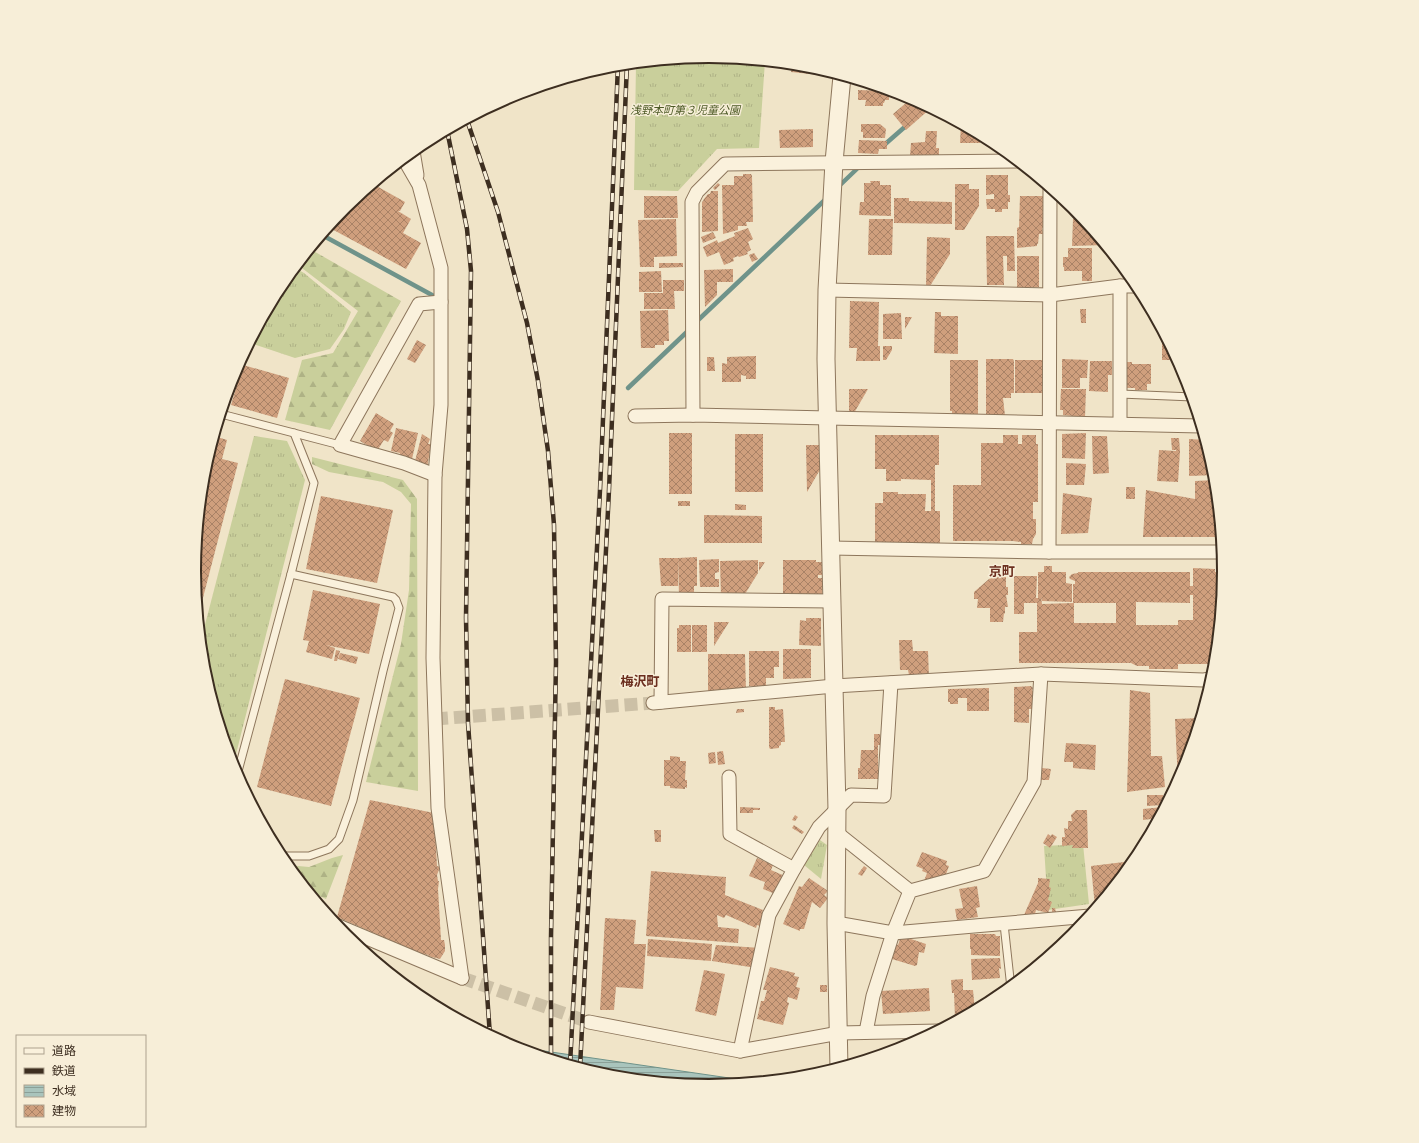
<svg xmlns="http://www.w3.org/2000/svg" width="1419" height="1143" font-family="Literata,'Noto Sans JP',serif">
<style>
.grass{fill:url(#grass-tufts)}
.forest{fill:url(#forest-firs)}
.water{fill:url(#water-rules);stroke:#6f938a}
.lines{fill:none;stroke-linecap:round;stroke-linejoin:round}
.stream{stroke:#6f938a;stroke-width:4.5}
.building{fill:url(#building-cross-hatch);fill-rule:evenodd}
.minor-tunnel{stroke:#ccc0a6;stroke-width:13;stroke-dasharray:13 6;stroke-linecap:butt}
.service-casing{stroke:#8d765c;stroke-width:9}
.minor-casing{stroke:#8d765c;stroke-width:15}
.tertiary-casing{stroke:#8d765c;stroke-width:19}
.service{stroke:#faf1dc;stroke-width:7}
.minor{stroke:#faf1dc;stroke-width:13}
.tertiary{stroke:#faf1dc;stroke-width:17}
.rail-casing{stroke:#3d2e20;stroke-width:4.5}
.rail{stroke:#f7eed8;stroke-width:3;stroke-dasharray:9;stroke-linecap:butt}
.labels{text-anchor:middle;dominant-baseline:central;stroke-width:3;stroke-linejoin:round;paint-order:stroke}
.park-label{font-size:11px;font-style:italic;fill:#4d5a26;stroke:#f7eed8}
.quarter-label{font-size:13px;font-weight:bold;fill:#6b2e1e;stroke:#f7eed8}
.rim{fill:none;stroke:#3d2e20;stroke-width:2}
</style>
<defs>
<pattern id="grass-tufts" width="24" height="20" patternUnits="userSpaceOnUse"><rect width="24" height="20" fill="#c9cf9b"/><path d="M3 7l-1-3M5 7V3M7 7l1-3M15 17l-1-3M17 17v-4M19 17l1-3" fill="none" stroke="#aeb285"/></pattern>
<pattern id="forest-firs" width="22" height="20" patternUnits="userSpaceOnUse"><rect width="22" height="20" fill="#c9cf9b"/><path d="M5 1l3.5 6h-7zM16 11l3.5 6h-7z" fill="#aeb285"/></pattern>
<pattern id="water-rules" width="6" height="5" patternUnits="userSpaceOnUse"><rect width="6" height="5" fill="#a9c4bc"/><path d="M0 2.5h6" fill="none" stroke="#8ba098"/></pattern>
<pattern id="building-cross-hatch" width="8" height="8" patternUnits="userSpaceOnUse"><rect width="8" height="8" fill="#cf9f7d"/><path d="M0 0l8 8M0 8l8-8" fill="none" stroke="#a98266"/></pattern>
</defs>
<rect width="100%" height="100%" fill="#f0e4c8"/>
<!-- grass -->
<g class="grass">
<polygon points="710,56 765,61 759,148 717,149 678,191 634,190 636,63"/>
<polygon points="295,268 304,273 351,312 344,329 330,349 295,358 250,343 281,285"/>
<polygon points="254,436 287,441 305,480 233,766 204,672 201,640"/>
<polygon points="820,840 827,845 821,879 804,865"/>
<polygon points="1083,844 1089,904 1048,910 1044,846"/>
</g>
<!-- forest -->
<g class="forest">
<polygon points="310,249 401,301 330,430 285,420 302,360 333,353 358,311 298,265"/>
<polygon points="312,457 403,480 417,499 418,791 366,782 401,644 409,590 411,504 401,492 383,482 329,472 312,464"/>
<polygon points="343,855 326,899 307,890 287,865 309,867 332,858"/>
</g>
<!-- water -->
<polygon class="water" points="510,1046 743,1080 770,1081 709,1087 609,1077"/>
<g class="lines">
<!-- stream -->
<g class="stream">
<polyline points="883,146 907,125"/>
<polyline points="837,188 861,165"/>
<polyline points="322,235 432,295"/>
<polyline points="695,323 828,197"/>
<polyline points="628,388 690,329"/>
</g>
</g>
<!-- building -->
<g class="building">
<polygon points="792,64 810,66 821,69 820,75 791,72"/>
<polygon points="869,84 882,88 869,88"/>
<polygon points="858,90 889,91 889,100 885,100 884,103 883,103 883,106 865,106 866,100 858,100"/>
<polygon points="908,96 931,108 906,130 893,114 906,103 903,100"/>
<polygon points="861,124 880,124 886,129 885,138 863,138 863,132 861,132"/>
<polygon points="961,124 980,134 980,143 960,143"/>
<polygon points="813,129 813,147 780,148 779,130"/>
<polygon points="926,131 937,131 936,148 939,148 939,156 910,156 911,143 925,142"/>
<polygon points="859,140 887,141 887,149 879,149 878,154 858,153"/>
<polygon points="743,174 751,174 752,176 753,222 746,222 747,226 738,226 738,230 723,234 722,185 734,185 734,176 743,176"/>
<polygon points="986,175 1008,175 1008,195 1010,195 1010,202 1008,202 1008,209 1002,209 1002,212 995,212 995,209 987,209 986,199 994,199 994,194 986,195"/>
<polygon points="870,181 880,181 880,185 891,185 891,216 859,215 860,202 864,202 864,183 871,183"/>
<polygon points="718,183 720,185 715,190 713,188"/>
<polygon points="373,184 405,202 400,211 398,211 411,219 403,233 421,243 406,269 328,227 345,207"/>
<polygon points="955,184 969,184 969,189 979,189 979,206 964,230 955,230"/>
<polygon points="711,191 718,191 718,231 702,232 702,202 703,201 704,199 708,194 710,194"/>
<polygon points="644,196 677,196 678,218 644,218"/>
<polygon points="1020,196 1044,196 1045,228 1042,228 1043,234 1039,234 1038,244 1037,244 1037,246 1017,248 1017,228 1019,227"/>
<polygon points="894,198 909,198 909,201 952,202 952,224 894,223"/>
<polygon points="676,219 677,256 654,257 654,267 640,267 638,220"/>
<polygon points="869,219 893,219 892,255 868,255"/>
<polygon points="1073,219 1084,219 1105,245 1072,246"/>
<polygon points="748,228 753,239 748,242 751,250 747,252 748,254 739,257 738,256 733,258 734,261 724,265 719,252 707,257 703,247 717,240 718,243 735,236 734,233"/>
<polygon points="713,232 716,238 703,243 701,237"/>
<polygon points="986,236 1014,236 1015,271 1007,271 1007,256 1003,256 1004,285 987,285"/>
<polygon points="927,237 950,238 950,254 930,286 926,286"/>
<polygon points="1068,248 1092,248 1092,281 1082,281 1082,271 1064,271 1064,267 1063,267 1063,257 1068,257"/>
<polygon points="754,253 758,259 752,262 749,255"/>
<rect x="1017" y="256" width="22" height="31"/>
<polygon points="659,263 683,263 683,267 659,268"/>
<polygon points="733,269 733,282 717,282 717,295 705,307 704,270"/>
<polygon points="661,271 662,292 639,292 639,272"/>
<polygon points="663,280 684,280 684,291 674,291 675,309 644,309 644,293 663,293"/>
<polygon points="850,301 879,302 878,346 880,346 880,361 856,361 857,348 849,348"/>
<polygon points="1080,309 1086,309 1086,323 1081,323"/>
<polygon points="668,310 669,341 664,341 664,345 655,345 655,348 641,348 640,311"/>
<polygon points="935,312 941,312 941,316 958,316 958,354 934,353"/>
<polygon points="901,313 902,339 883,339 883,314"/>
<polygon points="905,317 912,317 905,329"/>
<polygon points="1162,331 1178,360 1162,360"/>
<polygon points="417,340 426,345 415,363 407,359"/>
<polygon points="883,346 892,346 892,350 886,360 883,360"/>
<polygon points="756,356 756,379 746,379 746,376 741,375 741,382 722,382 722,363 727,364 727,357"/>
<polygon points="707,357 714,357 715,371 707,371"/>
<polygon points="986,359 1013,359 1014,361 1014,393 1011,393 1011,398 1003,398 1005,416 986,416"/>
<polygon points="1062,359 1088,360 1087,378 1080,378 1080,388 1062,388"/>
<polygon points="950,360 978,360 978,416 952,417 952,411 950,411"/>
<rect x="1015" y="360" width="29" height="33"/>
<polygon points="1090,361 1112,361 1112,375 1108,375 1108,392 1089,391"/>
<polygon points="1126,362 1132,362 1132,364 1151,364 1151,384 1147,384 1147,390 1135,390 1135,388 1126,388"/>
<polygon points="243,365 289,378 277,418 231,405"/>
<polygon points="235,372 239,373 239,376 233,375"/>
<polygon points="849,389 868,389 854,413 849,413"/>
<polygon points="1061,389 1086,389 1085,418 1073,418 1073,416 1063,415 1063,410 1060,410"/>
<polygon points="376,413 394,424 390,431 393,433 388,442 384,440 377,451 360,441"/>
<polygon points="396,428 418,433 412,459 400,456 400,453 391,451"/>
<rect x="669" y="433" width="23" height="61"/>
<polygon points="1086,433 1085,459 1062,458 1062,434"/>
<polygon points="422,434 430,439 428,444 431,444 427,468 414,465"/>
<rect x="735" y="434" width="28" height="58"/>
<polygon points="875,435 939,435 939,465 935,465 935,511 940,511 940,552 875,552 875,503 883,503 883,492 898,492 898,494 926,494 925,511 931,511 931,480 901,479 901,481 886,481 886,469 875,469"/>
<polygon points="1003,435 1018,435 1018,444 1022,444 1022,435 1036,435 1036,444 1038,444 1038,502 1033,502 1033,519 1036,519 1036,534 1033,539 1032,544 1021,544 1021,542 1013,541 953,541 953,485 981,485 981,443 1003,443"/>
<polygon points="214,436 227,440 222,459 238,463 198,617 194,571 204,471"/>
<polygon points="1092,436 1107,436 1109,473 1093,474"/>
<polygon points="1171,438 1179,438 1180,451 1178,482 1157,481 1159,450 1176,451 1176,450 1172,450"/>
<polygon points="1189,439 1206,440 1216,475 1189,476"/>
<polygon points="806,445 819,445 819,454 821,454 821,468 807,492"/>
<polygon points="1066,463 1086,464 1084,485 1066,485"/>
<polygon points="1216,480 1222,537 1143,537 1146,490 1195,499 1195,481"/>
<rect x="1126" y="487" width="9" height="12"/>
<polygon points="1063,493 1092,498 1088,533 1061,534"/>
<polygon points="321,496 393,510 377,583 306,569"/>
<rect x="678" y="501" width="12" height="5"/>
<polygon points="735,504 746,505 746,510 735,510"/>
<polygon points="704,515 762,516 762,543 704,543"/>
<polygon points="697,557 697,586 694,586 694,595 679,596 678,558"/>
<polygon points="659,558 678,558 678,586 661,586"/>
<polygon points="719,559 719,572 715,573 715,579 719,579 719,587 700,587 699,560"/>
<polygon points="758,560 758,573 745,594 721,597 720,561"/>
<polygon points="783,560 816,560 816,562 823,562 823,575 818,575 818,578 822,578 822,594 783,595"/>
<polygon points="759,562 765,562 759,571"/>
<path d="M1044 566H1052V572H1066V583L1072 584V602L1042 601 1041 597 1042 604 1074 603V623H1116V603H1073V584H1075V581L1070 579 1069 577 1072 574 1078 573V572H1190V586H1193V568L1215 569V572H1225L1218 643H1215V664H1178V669H1149V666H1137L1131 663H1019V632H1037V603H1024V614H1014V576H1037L1036 598H1038V572H1044ZM1190 595H1193V620H1178V625H1136V602L1190 603Z"/>
<polygon points="1000,576 1006,577 1006,587 1008,587 1008,595 1006,595 1008,607 1005,607 1005,614 1004,613 1003,622 990,622 990,608 977,608 978,599 974,599 974,592 989,579"/>
<polygon points="313,590 380,604 369,654 326,645 335,648 332,659 306,652 309,641 303,640"/>
<polygon points="806,618 821,618 821,646 799,645 800,620 806,621"/>
<polygon points="714,622 729,622 714,646"/>
<polygon points="679,625 691,625 691,652 677,652 677,628 679,628"/>
<rect x="692" y="625" width="15" height="27"/>
<polygon points="899,640 912,640 913,651 928,651 929,678 922,678 922,674 909,675 908,670 900,670"/>
<polygon points="783,649 811,649 811,678 783,679"/>
<polygon points="336,650 340,651 337,661 334,661"/>
<polygon points="749,651 779,651 779,667 774,667 774,678 766,678 766,686 749,686"/>
<polygon points="340,653 358,657 356,664 338,659"/>
<polygon points="708,654 745,654 746,691 708,691"/>
<polygon points="285,679 360,698 331,806 257,787"/>
<polygon points="1031,686 1033,688 1032,691 1034,691 1034,709 1029,709 1029,723 1014,722 1014,687"/>
<polygon points="989,688 989,711 967,711 967,698 958,698 958,704 950,704 950,702 948,702 948,689"/>
<polygon points="1130,690 1150,693 1151,756 1162,756 1165,787 1127,792"/>
<polygon points="769,707 775,707 775,710 783,709 785,742 781,742 781,745 779,746 779,748 770,749 769,747"/>
<polygon points="737,709 744,709 744,712 736,713"/>
<polygon points="1201,718 1186,769 1178,783 1175,719"/>
<polygon points="874,734 880,734 880,745 878,745 878,779 858,779 858,768 860,768 861,750 874,750"/>
<polygon points="1066,743 1096,745 1095,770 1073,768 1073,762 1064,762"/>
<polygon points="723,751 725,764 718,765 717,752"/>
<polygon points="715,752 716,763 709,764 708,753"/>
<polygon points="670,756 680,757 680,761 686,761 685,780 687,780 687,788 685,787 685,789 670,788 670,786 664,786 664,760 670,760"/>
<polygon points="1042,768 1051,769 1049,780 1041,780"/>
<polygon points="1147,795 1163,795 1163,805 1147,806"/>
<polygon points="370,800 434,813 437,866 440,867 437,875 438,881 439,881 438,889 441,940 444,940 445,945 445,951 440,959 428,956 429,955 422,954 337,917"/>
<polygon points="740,807 760,808 760,810 753,810 753,813 740,813"/>
<polygon points="1163,807 1164,810 1159,818 1143,820 1143,809"/>
<polygon points="1076,810 1087,810 1088,848 1072,848 1073,845 1062,846 1062,837 1065,837 1064,828 1068,829 1068,821 1072,821 1071,815"/>
<polygon points="795,815 798,817 795,821 792,820"/>
<polygon points="1151,822 1157,822 1151,833"/>
<polygon points="794,825 804,832 802,834 792,828"/>
<polygon points="654,830 661,830 661,842 655,842"/>
<polygon points="1048,834 1051,836 1052,834 1057,837 1050,848 1043,843"/>
<polygon points="922,852 947,861 946,865 949,866 945,877 942,875 941,878 924,881 927,873 922,871 923,869 916,866"/>
<polygon points="757,858 773,865 771,870 787,877 771,898 773,893 763,889 765,882 749,876"/>
<polygon points="1124,862 1125,872 1122,872 1123,876 1098,907 1095,907 1091,866"/>
<polygon points="864,866 867,868 862,876 858,874"/>
<polygon points="651,871 726,877 725,895 763,910 762,913 773,917 768,929 757,925 756,928 726,915 724,918 717,915 718,927 739,929 738,943 646,936"/>
<polygon points="809,878 828,891 824,895 828,898 820,908 812,902 804,929 800,929 800,931 783,924 799,886 802,887"/>
<polygon points="1038,878 1050,879 1049,887 1051,888 1048,900 1052,902 1048,913 1036,910 1035,914 1024,915 1038,883"/>
<polygon points="977,886 980,907 976,908 978,917 957,920 955,909 963,908 959,889"/>
<polygon points="1052,908 1055,908 1056,912 1052,912"/>
<polygon points="605,918 636,920 634,944 646,944 643,989 616,987 614,1010 600,1010"/>
<polygon points="970,934 995,934 996,936 1000,936 1000,956 971,955 971,949 970,949"/>
<polygon points="905,937 926,944 924,953 919,952 917,965 915,966 892,959 896,944 898,945 900,939 904,939"/>
<polygon points="648,939 712,944 711,961 647,956"/>
<polygon points="716,945 761,948 756,968 712,961"/>
<polygon points="1000,958 1001,969 999,968 1000,978 972,980 971,959"/>
<polygon points="770,967 795,973 794,976 799,977 796,987 800,988 797,1000 788,997 787,1002 789,1003 783,1025 757,1019 761,1001 764,1001 767,990 763,990"/>
<polygon points="704,970 725,974 716,1016 695,1011"/>
<polygon points="963,979 963,990 973,990 975,1011 964,1017 955,1018 954,993 952,993 951,980"/>
<rect x="820" y="985" width="7" height="7"/>
<polygon points="929,988 930,1011 883,1014 881,991"/>
</g>
<g class="lines">
<!-- minor-tunnel -->
<g class="minor-tunnel">
<polyline points="435,719 653,703"/>
<polyline points="462,978 589,1022"/>
</g>
<!-- service casing -->
<g class="service-casing">
<g id="service">
<polyline points="1120,394 1193,397"/>
<polyline points="221,414 340,445"/>
<polyline points="237,775 291,574 314,483 294,433"/>
<polyline points="280,856 309,856 329,849 339,839 353,800 383,671 399,608 396,600 393,597 291,574"/>
<polyline points="1004,924 1011,988"/>
<polyline points="1081,928 1083,917"/>
</g>
</g>
<!-- minor casing -->
<g class="minor-casing">
<g id="minor">
<polyline points="413,151 417,175"/>
<polyline points="404,159 419,185 441,268 441,405 435,475 433,658 438,808 462,978"/>
<polyline points="1120,286 1120,424"/>
<polyline points="827,290 1050,295 1120,286 1139,286"/>
<polyline points="693,415 692,202 697,192 725,164 1018,161"/>
<polyline points="635,416 693,415 828,418 1201,426"/>
<polyline points="435,475 404,463 340,445 419,304 441,302"/>
<polyline points="831,548 1049,552 1223,552"/>
<polyline points="1049,552 1050,187"/>
<polyline points="661,702 662,599 832,601"/>
<polyline points="653,703 834,686 1041,674 1203,680 1213,678"/>
<polyline points="729,777 730,834 794,869"/>
<polyline points="836,832 910,891"/>
<polyline points="836,923 893,933 1090,916"/>
<polyline points="336,925 462,978"/>
<polyline points="589,1022 740,1051 839,1033 939,1031"/>
<polyline points="866,1032 873,996 893,933 910,891 984,871 1034,782 1041,674"/>
<polyline points="740,1051 769,915 794,869 819,827 851,795 884,796 891,683"/>
</g>
</g>
<!-- tertiary casing -->
<g class="tertiary-casing">
<polyline id="tertiary" points="839,1068 836,923 837,809 826,359 827,290 834,162 842,76"/>
</g>
<!-- service -->
<use href="#service" class="service"/>
<!-- minor -->
<use href="#minor" class="minor"/>
<!-- tertiary -->
<use href="#tertiary" class="tertiary"/>
<!-- rail casing -->
<g class="rail-casing">
<g id="rail">
<polyline points="467,120 498,212 527,323 538,381 548,451 554,525 556,662 551,937 551,1060"/>
<polyline points="447,130 467,229 471,271 466,618 468,723 490,1036"/>
<polyline points="570,1065 600,490 618,65"/>
<polyline points="580,1068 609,490 627,64"/>
</g>
</g>
<!-- rail -->
<use href="#rail" class="rail"/>
</g>
<g class="labels">
<!-- park labels -->
<g class="park-label">
<text x="685" y="109">浅野本町第３児童公園</text>
</g>
<!-- quarter labels -->
<g class="quarter-label">
<text x="1002" y="570">京町</text>
<text x="640" y="680">梅沢町</text>
</g>
</g>
<!-- crop -->
<path d="M0 0H1419V1143H0ZM201 571a508 508 0 1 1 1016 0a508 508 0 1 1-1016 0Z" fill="#f7eed8" fill-rule="evenodd"/>
<path class="rim" d="M201 571a508 508 0 1 1 1016 0a508 508 0 1 1-1016 0Z"/>
<!-- legend -->
<rect x="16" y="1035" width="130" height="92" fill="#f7eed8" stroke="#ada18e"/>
<rect x="24" y="1048" width="20" height="6" fill="#faf1dc" stroke="#ada18e"/>
<text x="52" y="1055" font-size="12" fill="#3d2e20">道路</text>
<rect x="24" y="1068" width="20" height="6" fill="#3d2e20" stroke="#ada18e"/>
<text x="52" y="1075" font-size="12" fill="#3d2e20">鉄道</text>
<rect x="24" y="1085" width="20" height="12" fill="url(#water-rules)" stroke="#ada18e"/>
<text x="52" y="1095" font-size="12" fill="#3d2e20">水域</text>
<rect x="24" y="1105" width="20" height="12" fill="url(#building-cross-hatch)" stroke="#ada18e"/>
<text x="52" y="1115" font-size="12" fill="#3d2e20">建物</text>
</svg>
